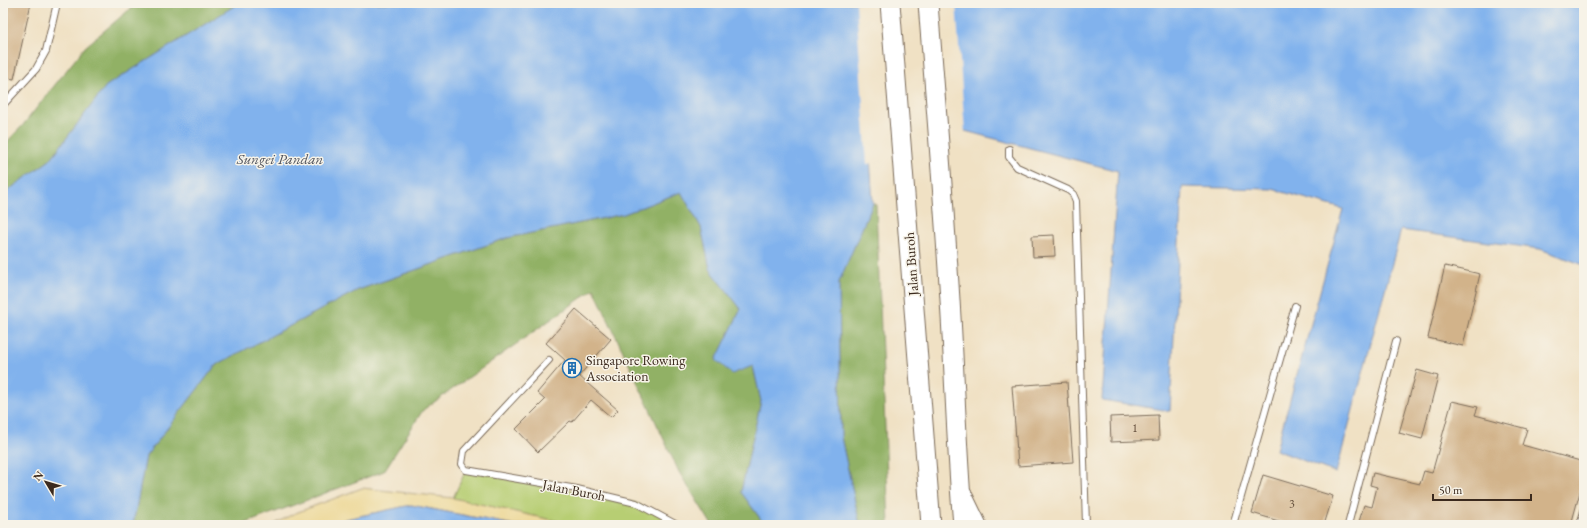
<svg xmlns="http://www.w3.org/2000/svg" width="1587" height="528" font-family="'EB Garamond',serif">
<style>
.green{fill:#b7ce73;stroke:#797c48}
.forest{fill:#91b165;stroke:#666e42}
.sand{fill:#eeda9e;stroke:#94825e}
.water{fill:#81b2ed;stroke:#5e6e86}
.pier{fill:#f0e1c4}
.building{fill:#d2b38a}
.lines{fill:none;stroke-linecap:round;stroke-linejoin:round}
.service-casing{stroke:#7a6a58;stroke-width:8}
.tertiary-casing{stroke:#7a6a58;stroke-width:17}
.trunk-casing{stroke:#7a6a58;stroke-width:21}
.service{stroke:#fff;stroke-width:6}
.tertiary{stroke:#fff;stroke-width:15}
.trunk{stroke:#fff;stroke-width:19}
.labels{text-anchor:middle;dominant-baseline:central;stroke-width:3;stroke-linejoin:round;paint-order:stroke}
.number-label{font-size:12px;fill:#614c39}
.street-label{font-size:14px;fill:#3b2a1e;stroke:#f7f3e8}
.poi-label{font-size:14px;fill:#3b2a1e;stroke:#f7f3e8;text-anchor:start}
.water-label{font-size:15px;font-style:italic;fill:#50535c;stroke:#f7f3e8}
</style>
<rect width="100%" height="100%" fill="#f7f3e8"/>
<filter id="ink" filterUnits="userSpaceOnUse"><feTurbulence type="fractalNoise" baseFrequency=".025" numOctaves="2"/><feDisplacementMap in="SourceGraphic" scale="8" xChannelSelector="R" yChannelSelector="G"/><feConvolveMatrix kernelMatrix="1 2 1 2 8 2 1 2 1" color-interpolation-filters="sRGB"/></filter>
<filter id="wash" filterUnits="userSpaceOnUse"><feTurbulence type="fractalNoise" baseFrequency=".012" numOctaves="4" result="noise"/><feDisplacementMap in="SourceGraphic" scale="16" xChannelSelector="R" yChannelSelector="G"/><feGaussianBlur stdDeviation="0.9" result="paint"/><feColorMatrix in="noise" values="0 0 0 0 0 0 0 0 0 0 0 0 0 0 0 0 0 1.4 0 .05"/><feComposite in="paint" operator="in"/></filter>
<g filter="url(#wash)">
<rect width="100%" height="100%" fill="#f0e1c4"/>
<!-- green -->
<polygon class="green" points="466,470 636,503 677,525 574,525 453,498"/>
<!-- forest -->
<g class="forest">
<polygon points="137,3 239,3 106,86 50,160 3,194 3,146 23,125 85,47"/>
<polygon points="681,192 701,227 710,269 741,309 716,360 753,366 761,401 741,492 765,525 712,525 679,472 594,289 423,410 384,471 241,525 133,525 146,456 216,365 358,290 507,238 624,214"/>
<polygon points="873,203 876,205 889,525 860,525 841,437 839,282"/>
</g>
<!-- sand -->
<polygon class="sand" points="362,488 453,498 574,525 514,525 411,505 346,519 331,525 273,525 293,514"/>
<!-- water -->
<g class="water">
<polygon points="239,3 1584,3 1584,265 1540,249 1401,230 1336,473 1276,450 1343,209 1272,189 1182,187 1170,411 1102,400 1118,171 896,113 869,142 873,203 839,282 841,437 860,525 765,525 741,492 761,401 753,366 732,374 716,360 741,309 710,269 701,227 681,192 624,214 507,238 358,290 216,365 146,456 133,525 3,525 3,194 50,160 106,86"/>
<polygon points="411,505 514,525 331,525 346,519"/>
</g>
<!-- pier -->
<polygon class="pier" points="856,3 956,3 965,133 896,115 871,142 872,163 867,164"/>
<g id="blocks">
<!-- building -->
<g class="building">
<polygon points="3,3 31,3 14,79 3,77"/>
<polygon points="1054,235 1055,256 1033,257 1032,236"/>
<polygon points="1445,266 1480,274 1463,346 1428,338"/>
<polygon points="576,309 611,339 579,376 618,410 611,417 591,400 572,422 570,421 538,452 516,429 545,400 537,393 565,360 546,343"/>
<polygon points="1417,370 1438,376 1422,439 1399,433"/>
<polygon points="1067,382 1073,462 1018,466 1012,386"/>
<polygon points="1452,401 1478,407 1475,415 1527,429 1522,445 1584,462 1584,477 1571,525 1358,525 1364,505 1372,507 1377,487 1370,485 1373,473 1420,484 1424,471 1432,473"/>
<polygon points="1158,415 1159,440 1111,442 1110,417"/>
<polygon points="1263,475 1333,496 1324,525 1292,525 1252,513"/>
</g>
</g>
</g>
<g filter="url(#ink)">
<use href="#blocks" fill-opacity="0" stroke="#7a6a58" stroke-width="1"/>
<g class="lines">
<!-- service casing -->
<g class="service-casing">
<g id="service">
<polyline points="3,105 36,69 46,51 57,3"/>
<polyline points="1009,149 1009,157 1017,167 1068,190 1073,194 1076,201 1086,525"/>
<polyline points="549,360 464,451 462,464 466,470 577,489 636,503 677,525"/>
<polyline points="1233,525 1295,306"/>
<polyline points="1348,525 1396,341"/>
<polyline points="1580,525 1584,511"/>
</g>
</g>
<!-- tertiary casing -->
<g class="tertiary-casing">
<polyline id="tertiary" points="964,494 979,525"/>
</g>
<!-- trunk casing -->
<g class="trunk-casing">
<g id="trunk">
<polyline points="890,3 931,525"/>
<path d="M928 3C936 107 945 212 951 317 955 386 957 456 963 525"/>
</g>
</g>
<!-- service -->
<use href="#service" class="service"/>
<!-- tertiary -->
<use href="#tertiary" class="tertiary"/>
<!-- trunk -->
<use href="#trunk" class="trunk"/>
</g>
</g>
<!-- icons -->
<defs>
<g id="building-ring" transform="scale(1)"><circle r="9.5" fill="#f7f3e8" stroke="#1f6fb2" stroke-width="1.5"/><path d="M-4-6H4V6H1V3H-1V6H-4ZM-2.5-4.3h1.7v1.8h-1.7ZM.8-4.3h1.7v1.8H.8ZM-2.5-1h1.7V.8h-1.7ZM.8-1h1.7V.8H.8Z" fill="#1f6fb2"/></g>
</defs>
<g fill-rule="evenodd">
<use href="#building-ring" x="572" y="368"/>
</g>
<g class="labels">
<!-- number labels -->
<g class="number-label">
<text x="1135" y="428">1</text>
<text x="1292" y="504">3</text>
</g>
<!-- street labels -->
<g class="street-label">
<text transform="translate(911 264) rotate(-94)">Jalan Buroh</text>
<text transform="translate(574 490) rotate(11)">Jalan Buroh</text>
</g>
<!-- poi labels -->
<g class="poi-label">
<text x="586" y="360">Singapore Rowing<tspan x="586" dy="16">Association</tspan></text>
</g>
<!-- water labels -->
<g class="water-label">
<text x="280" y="158">Sungei Pandan</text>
</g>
</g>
<!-- margin -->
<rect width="1587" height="528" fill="none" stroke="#f7f3e8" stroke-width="16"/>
<!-- north arrow -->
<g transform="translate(46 482) rotate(308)" stroke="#f7f3e8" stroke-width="3" paint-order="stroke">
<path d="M0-3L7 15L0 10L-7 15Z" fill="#3b2a1e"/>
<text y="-6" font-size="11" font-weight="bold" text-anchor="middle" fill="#3b2a1e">N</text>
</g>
<!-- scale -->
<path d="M1433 494v6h98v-6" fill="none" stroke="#3b2a1e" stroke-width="2"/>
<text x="1439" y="494" font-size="12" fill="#3b2a1e" stroke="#f7f3e8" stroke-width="3" paint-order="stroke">50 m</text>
</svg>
